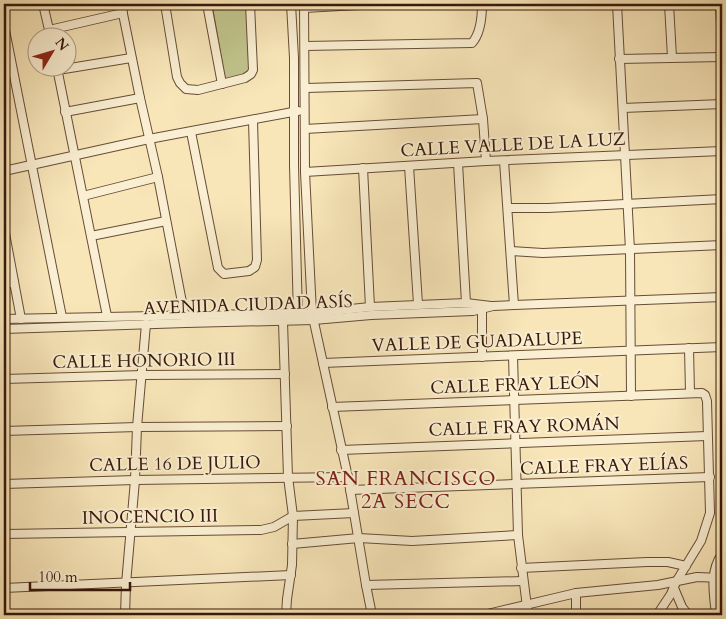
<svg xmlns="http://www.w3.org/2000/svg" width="726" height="619" font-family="Cardo,serif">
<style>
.green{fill:#c1c48c;stroke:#7c6e4c}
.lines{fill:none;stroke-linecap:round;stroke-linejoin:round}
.minor-casing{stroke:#674c36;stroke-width:10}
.minor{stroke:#faefd2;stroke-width:8}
.labels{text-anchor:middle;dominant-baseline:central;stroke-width:4;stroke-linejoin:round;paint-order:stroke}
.street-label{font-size:18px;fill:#37180b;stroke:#faefd2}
.quarter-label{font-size:20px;letter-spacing:1px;fill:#7a1f14;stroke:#faefd2}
</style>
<rect width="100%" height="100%" fill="#f8e6b9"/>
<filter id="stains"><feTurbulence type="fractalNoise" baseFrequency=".004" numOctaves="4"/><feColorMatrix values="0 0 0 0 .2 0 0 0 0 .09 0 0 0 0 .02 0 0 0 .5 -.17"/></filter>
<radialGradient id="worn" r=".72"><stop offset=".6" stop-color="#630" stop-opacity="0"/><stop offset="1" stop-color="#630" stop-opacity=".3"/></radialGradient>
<!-- green -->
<polygon class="green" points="212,4 247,4 249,75 225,79"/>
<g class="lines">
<!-- minor casing -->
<g class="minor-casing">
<g id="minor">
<polyline points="43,4 51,38"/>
<polyline points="121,4 140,98 158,177 185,318"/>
<polyline points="165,4 177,77 180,83 186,89 198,90 245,78 251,74 253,70 250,4"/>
<polyline points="207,4 222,84"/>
<polyline points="291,4 294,58 294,165 298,317"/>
<polyline points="304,4 305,172 312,313 348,477 366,585 372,615"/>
<polyline points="617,4 630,250 631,396"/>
<polyline points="669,4 672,57"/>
<polyline points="720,4 722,43"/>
<polyline points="304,8 377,4"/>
<polyline points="4,25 62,317"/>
<polyline points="49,30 123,13"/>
<path d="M305 46 472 43C481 33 482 17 482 4"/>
<polyline points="619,59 722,57"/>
<polyline points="57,68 107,316"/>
<polyline points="58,70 131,58"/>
<polyline points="306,88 477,83 483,119 486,161"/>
<polyline points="623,108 722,104"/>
<polyline points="65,112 140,98"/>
<polyline points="305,129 483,119"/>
<polyline points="191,132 218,268 224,274 249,271 255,267 257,260 253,121"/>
<polyline points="504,161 514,305"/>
<polyline points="458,163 466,303"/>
<polyline points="409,166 418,304"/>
<polyline points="363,168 370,307"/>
<polyline points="4,171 149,139 298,111"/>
<polyline points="305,172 486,161 722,151"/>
<polyline points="83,196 158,177"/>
<polyline points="508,208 548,208 722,199"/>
<polyline points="4,228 21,319"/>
<polyline points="91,236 166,221"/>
<polyline points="511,251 543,253 722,245"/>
<polyline points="4,285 14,282"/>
<polyline points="482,306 482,357"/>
<polyline points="4,319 312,313 370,307 466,303 491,306"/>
<polyline points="283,322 288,477 293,516 292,565 287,599 286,615"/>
<polyline points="4,329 186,323 314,320 371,315 473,311 493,306 514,305 722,297"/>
<polyline points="689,348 690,393"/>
<polyline points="513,356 518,535 528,615"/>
<polyline points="323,363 722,347"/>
<polyline points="4,379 143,375 285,374"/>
<polyline points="332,407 702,393 705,395 707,401 710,513 701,541 676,582 671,594 657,615"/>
<polyline points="4,431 137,427 287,426"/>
<polyline points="341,450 707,436"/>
<polyline points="4,484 135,480 348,477"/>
<polyline points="350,490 710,477"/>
<polyline points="4,534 261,530 274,527 293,516 354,513"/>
<polyline points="292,544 359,538 412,541 518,535"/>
<polyline points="521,568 647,562 668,562 686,566"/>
<polyline points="366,585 523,581"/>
<polyline points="4,588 291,575"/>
<polyline points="674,588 682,607 688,615"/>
<polyline points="576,593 576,615"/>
<polyline points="125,615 126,584 135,480 137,427 146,324"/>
<polyline points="483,615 576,593 658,585 697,577 722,578"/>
<path d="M716 615C714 594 709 572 722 554"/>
</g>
</g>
<!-- minor -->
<use href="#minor" class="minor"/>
</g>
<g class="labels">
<!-- street labels -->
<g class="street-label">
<text transform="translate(513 145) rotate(-3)">CALLE VALLE DE LA LUZ</text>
<text transform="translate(248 305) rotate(-2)">AVENIDA CIUDAD ASÍS</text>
<text transform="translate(477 342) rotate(-2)">VALLE DE GUADALUPE</text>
<text transform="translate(144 361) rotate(-1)">CALLE HONORIO III</text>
<text transform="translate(515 385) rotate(-2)">CALLE FRAY LEÓN</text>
<text transform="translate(524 427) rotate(-2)">CALLE FRAY ROMÁN</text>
<text transform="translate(175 464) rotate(-1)">CALLE 16 DE JULIO</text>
<text transform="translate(604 466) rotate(-2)">CALLE FRAY ELÍAS</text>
<text transform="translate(150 517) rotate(-1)">INOCENCIO III</text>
</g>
<!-- quarter labels -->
<g class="quarter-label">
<text x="406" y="478">SAN FRANCISCO<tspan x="406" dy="23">2A SECC</tspan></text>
</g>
</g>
<!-- margin -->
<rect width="726" height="619" fill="none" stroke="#f8e6b9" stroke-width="20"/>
<rect x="5" y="5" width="716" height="609" fill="none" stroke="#37180b" stroke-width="2.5"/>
<rect x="10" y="10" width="706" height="599" fill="none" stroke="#37180b"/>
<!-- north arrow -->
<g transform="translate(52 52) rotate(52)"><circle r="24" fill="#faefd2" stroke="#ac9982"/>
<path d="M0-4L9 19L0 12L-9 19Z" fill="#8f2418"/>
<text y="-8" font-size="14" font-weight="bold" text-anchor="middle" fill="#37180b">N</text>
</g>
<!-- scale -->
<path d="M30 582v8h100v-8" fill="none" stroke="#37180b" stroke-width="2.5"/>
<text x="38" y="582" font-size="15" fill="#37180b" stroke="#faefd2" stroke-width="4" paint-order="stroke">100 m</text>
<rect width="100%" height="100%" filter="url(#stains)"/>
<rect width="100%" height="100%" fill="url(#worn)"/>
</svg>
